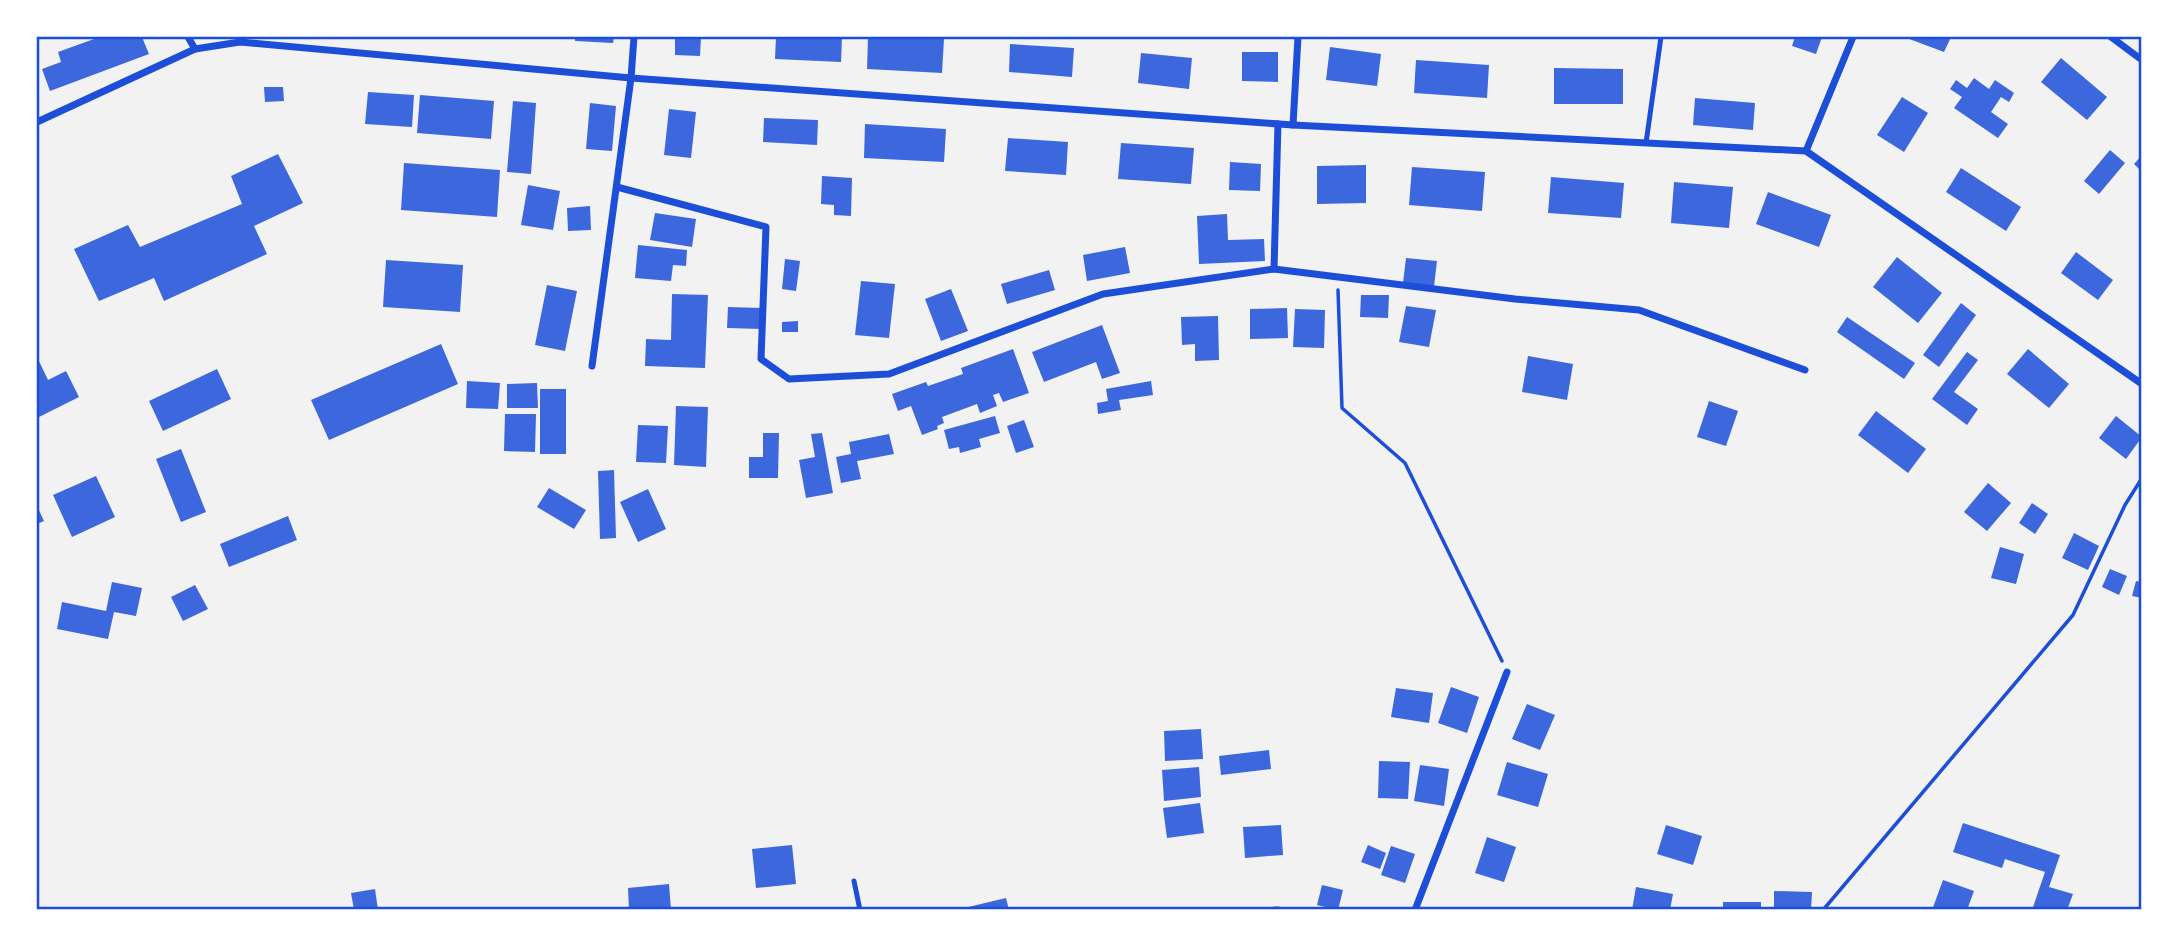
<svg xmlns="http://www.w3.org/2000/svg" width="2179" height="947" font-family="Barlow,sans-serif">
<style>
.building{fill:#3d67dc}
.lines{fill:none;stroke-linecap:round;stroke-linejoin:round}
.path{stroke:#1d4ed8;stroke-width:3.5}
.service{stroke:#1d4ed8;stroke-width:5}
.minor{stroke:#1d4ed8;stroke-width:7}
.neatline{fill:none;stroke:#1d4ed8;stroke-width:2.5}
</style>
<rect width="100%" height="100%" fill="#f2f2f2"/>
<!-- building -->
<g class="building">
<polygon points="94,37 142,37 149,54 50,91 42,69 61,62 58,52 94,39"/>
<polygon points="575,37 614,37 613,43 575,41"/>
<polygon points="675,37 701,37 700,56 675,55"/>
<polygon points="776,37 842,37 841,62 775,59"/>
<polygon points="868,37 944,39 942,73 867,69"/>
<polygon points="1795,37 1822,37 1816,54 1792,46"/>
<polygon points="1904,37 1951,37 1944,52"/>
<polygon points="1010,44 1074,48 1072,77 1009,72"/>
<polygon points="1330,47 1381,54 1377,86 1326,80"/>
<polygon points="1242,52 1278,52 1278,82 1242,81"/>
<polygon points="1141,53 1192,58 1189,89 1138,83"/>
<polygon points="2061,58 2107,97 2087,120 2041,82"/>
<polygon points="1416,60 1489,65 1487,98 1414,93"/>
<polygon points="1554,68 1623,69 1623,104 1554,104"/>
<polygon points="1974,78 1989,89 1995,80 2014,93 2009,102 2001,97 1991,112 2008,124 1998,138 1954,108 1962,97 1950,89 1956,80 1967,88"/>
<polygon points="264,87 283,87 284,101 265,102"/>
<polygon points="368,92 414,95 412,127 365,124"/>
<polygon points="420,95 494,101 491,139 417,133"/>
<polygon points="1902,97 1928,113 1904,152 1877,135"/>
<polygon points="1695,98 1755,103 1753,130 1693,125"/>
<polygon points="513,101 536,103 531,174 507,172"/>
<polygon points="590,103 616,106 612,151 586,149"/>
<polygon points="669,109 696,112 691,158 664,155"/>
<polygon points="764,118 818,120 817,145 763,142"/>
<polygon points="865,124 946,129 944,162 864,158"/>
<polygon points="1008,138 1068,142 1066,175 1005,171"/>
<polygon points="1121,143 1194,148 1191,184 1118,179"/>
<polygon points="2110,150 2125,163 2099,194 2084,181"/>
<polygon points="278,154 303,203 254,226 267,254 164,301 154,278 99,301 74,249 128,225 140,247 242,204 231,176"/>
<polygon points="2142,155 2142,172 2134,164"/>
<polygon points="1230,162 1261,164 1260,191 1229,190"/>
<polygon points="404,163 500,170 497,217 401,210"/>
<polygon points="1366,165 1366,203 1317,204 1317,166"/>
<polygon points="1412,167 1485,172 1482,211 1409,205"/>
<polygon points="1961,168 2021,207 2006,231 1946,192"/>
<polygon points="822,176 852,178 851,216 834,215 834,205 821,204"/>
<polygon points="1551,177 1624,183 1621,218 1548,213"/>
<polygon points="1674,182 1733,187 1729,228 1671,223"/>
<polygon points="528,185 560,191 553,230 521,225"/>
<polygon points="1768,192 1831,215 1819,247 1756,224"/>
<polygon points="590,206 591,230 568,231 567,208"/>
<polygon points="655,213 696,219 692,247 650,240"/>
<polygon points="1227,214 1228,240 1264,239 1265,261 1199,264 1197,216"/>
<polygon points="638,245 687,250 686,266 673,265 671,281 635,278"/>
<polygon points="1125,247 1130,273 1087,281 1083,255"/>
<polygon points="2076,252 2113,280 2098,300 2061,273"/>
<polygon points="1897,257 1942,293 1918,323 1873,287"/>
<polygon points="1406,258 1437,261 1434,286 1403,283"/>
<polygon points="785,259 800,261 796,291 782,289"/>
<polygon points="386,260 463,265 460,312 383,307"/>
<polygon points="1049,270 1055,290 1007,304 1001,284"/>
<polygon points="861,281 895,284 889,338 855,335"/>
<polygon points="547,285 577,291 565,351 535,345"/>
<polygon points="951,289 968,331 941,341 925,299"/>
<polygon points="672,294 708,295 705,368 645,366 646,339 671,340"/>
<polygon points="1361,295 1389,295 1388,318 1360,317"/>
<polygon points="1961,303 1976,315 1939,367 1923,355"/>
<polygon points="1406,306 1436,310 1429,347 1399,342"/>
<polygon points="728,307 762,308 762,329 727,328"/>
<polygon points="1287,308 1288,338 1250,339 1250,309"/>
<polygon points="1295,309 1325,310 1324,348 1293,347"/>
<polygon points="1218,316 1219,360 1195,361 1195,344 1182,345 1181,317"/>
<polygon points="1847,317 1915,363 1904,379 1837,332"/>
<polygon points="798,321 798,332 782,332 782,322"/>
<polygon points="1102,325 1120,373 1102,379 1096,362 1044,382 1032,352"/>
<polygon points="441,344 458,384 329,440 311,400"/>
<polygon points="1013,349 1029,393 1003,402 999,393 993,395 997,406 980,413 977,404 942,417 944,423 937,426 938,429 922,435 911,406 898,411 892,394 926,382 928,386 963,374 961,368"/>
<polygon points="2028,349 2069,384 2049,408 2007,374"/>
<polygon points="1967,352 1978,360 1954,392 1978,409 1967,425 1932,399"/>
<polygon points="1528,356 1573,364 1567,400 1522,392"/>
<polygon points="37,357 48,380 66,371 79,397 37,418"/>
<polygon points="217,369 231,399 163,431 149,401"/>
<polygon points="467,381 500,383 498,409 466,408"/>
<polygon points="1151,381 1153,395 1119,400 1121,410 1098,414 1097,403 1108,401 1106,389"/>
<polygon points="537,383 538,408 507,408 507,384"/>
<rect x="540" y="389" width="26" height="65"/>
<polygon points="1709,401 1738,411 1726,446 1697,437"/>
<polygon points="676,406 708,407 706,467 674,465"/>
<polygon points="1876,411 1926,449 1908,473 1858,435"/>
<polygon points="505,414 536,414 535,452 504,451"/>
<polygon points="995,416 1000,433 979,439 981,447 960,453 959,447 949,449 944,430"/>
<polygon points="2116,416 2142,437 2126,459 2099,438"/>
<polygon points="1024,420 1034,447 1016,453 1007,426"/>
<polygon points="638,425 668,426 666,463 636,462"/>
<polygon points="763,433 779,433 778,478 749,478 749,457 763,457"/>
<polygon points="822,433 833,493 806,498 799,460 815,457 811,434"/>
<polygon points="889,434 894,454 857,461 861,479 841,483 836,457 851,454 849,442"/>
<polygon points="181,449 206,512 181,522 156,459"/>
<polygon points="614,470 616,538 600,539 598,471"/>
<polygon points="96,476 115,517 72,537 53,495"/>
<polygon points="1988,483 2011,503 1987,531 1964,512"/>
<polygon points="549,488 586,510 574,529 537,507"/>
<polygon points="648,489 666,529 638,542 620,502"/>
<polygon points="2032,503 2048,514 2035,534 2019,523"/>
<polygon points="37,506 44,521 37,524"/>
<polygon points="288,516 297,540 229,567 220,544"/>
<polygon points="2074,533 2099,546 2088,570 2062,558"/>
<polygon points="2000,547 2024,554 2016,584 1991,578"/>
<polygon points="2110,569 2127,576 2119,595 2102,587"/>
<polygon points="2136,581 2142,582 2142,598 2132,596"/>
<polygon points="112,582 142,588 136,616 114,612 108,639 57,629 62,602 106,611"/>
<polygon points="195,585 208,609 183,621 171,597"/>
<polygon points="1451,687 1479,697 1467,733 1438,723"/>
<polygon points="1396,688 1433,693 1429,723 1391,717"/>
<polygon points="1527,704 1555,715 1540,750 1512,739"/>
<polygon points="1201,729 1203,759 1165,761 1164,731"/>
<polygon points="1269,750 1271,769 1221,775 1219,756"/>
<polygon points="1379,761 1410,762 1408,799 1378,798"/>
<polygon points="1507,762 1548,774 1538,807 1497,795"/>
<polygon points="1420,765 1449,769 1444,806 1414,801"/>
<polygon points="1199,767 1201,797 1164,801 1162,770"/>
<polygon points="1200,803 1204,833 1167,838 1163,808"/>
<polygon points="1963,823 2060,855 2049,887 2073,894 2067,910 2032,910 2045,872 2005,859 2002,868 1953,852"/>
<polygon points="1281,825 1283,855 1245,858 1243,827"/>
<polygon points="1666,825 1702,836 1693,865 1657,854"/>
<polygon points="1487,837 1516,847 1504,882 1475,873"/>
<polygon points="792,845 796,884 756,888 752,849"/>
<polygon points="1368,845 1386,853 1380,869 1361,862"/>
<polygon points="1391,846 1415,854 1405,883 1381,875"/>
<polygon points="1943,880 1974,891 1967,910 1932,910"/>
<polygon points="669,884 671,910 629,910 628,888"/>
<polygon points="1322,885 1343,890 1338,910 1317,905"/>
<polygon points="1636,887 1673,894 1670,910 1632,910"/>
<polygon points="375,889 378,910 354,910 351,893"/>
<polygon points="1774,891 1812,892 1811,910 1774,910"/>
<polygon points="1006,898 1009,910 964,910 964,908"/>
<rect x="1723" y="902" width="38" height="8"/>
</g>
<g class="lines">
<!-- path -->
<g class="path">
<polyline points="1338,290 1342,408 1405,463 1502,661"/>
<polyline points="1823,910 2073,615 2125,505 2142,478"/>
</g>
<!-- service -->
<g class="service">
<polyline points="1646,143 1661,37"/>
<polyline points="854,881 860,910"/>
</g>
<!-- minor -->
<g class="minor">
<polyline points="188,37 195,49"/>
<polyline points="2111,37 2142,60"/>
<polyline points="37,122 195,49 240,42 631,78 1293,125 1806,151 2142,384"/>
<polyline points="1293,125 1298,37"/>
<polyline points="1806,151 1853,37"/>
<polyline points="617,187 766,227 761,359 789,379 889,374 1103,294 1274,269 1515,299 1639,310 1805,370"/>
<polyline points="1274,269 1278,124"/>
<polyline points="592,366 631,78 634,37"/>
<polyline points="1275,910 1278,910"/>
<polyline points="1415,910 1507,672"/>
</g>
</g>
<!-- border -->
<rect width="2179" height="947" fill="none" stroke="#ffffff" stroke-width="77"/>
<rect x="38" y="38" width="2102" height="870" class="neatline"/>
</svg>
